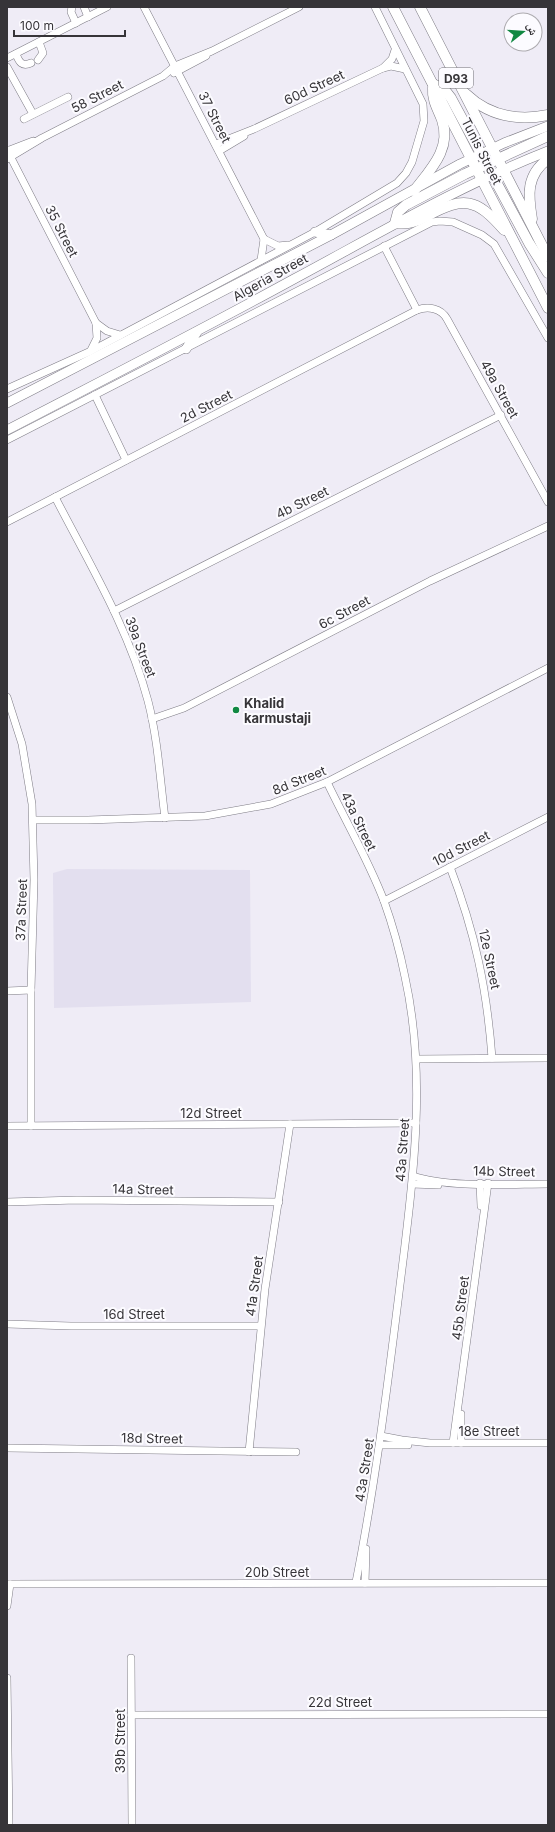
<svg xmlns="http://www.w3.org/2000/svg" width="555" height="1832" font-family="Inter,'Noto Naskh Arabic',sans-serif">
<style>
.built{fill:#e3dfef}
.lines{fill:none;stroke-linecap:round;stroke-linejoin:round}
.minor-casing{stroke:#7e7c85;stroke-width:8}
.secondary-casing{stroke:#7e7c85;stroke-width:10}
.primary-casing{stroke:#7e7c85;stroke-width:11}
.minor{stroke:#fff;stroke-width:7}
.secondary{stroke:#fff;stroke-width:9}
.primary{stroke:#fff;stroke-width:10}
.poi-dot{fill:#118842;stroke:#fcfbff;stroke-width:1.5}
.labels{text-anchor:middle;dominant-baseline:central;stroke-width:4;stroke-linejoin:round;paint-order:stroke}
.shield{fill:#fcfbff;stroke:#717074;stroke-width:1}
.shield-label{font-size:12px;font-weight:bold;fill:#363438}
.street-label{font-size:13px;fill:#363438;stroke:#fcfbff}
.poi-label{font-size:13px;font-weight:bold;fill:#363438;stroke:#fcfbff;text-anchor:start}
</style>
<rect width="100%" height="100%" fill="#efecf6"/>
<!-- built -->
<polygon class="built" points="67,869 250,870 251,1002 54,1008 53,873"/>
<g class="lines">
<!-- minor casing -->
<g class="minor-casing">
<g id="minor">
<polyline points="72,7 71,12 76,23"/>
<polyline points="84,7 88,17"/>
<polyline points="144,7 264,239 261,260"/>
<path d="M16 54C19 62 22 67 31 63"/>
<polyline points="7,58 107,7"/>
<polyline points="38,60 43,53 39,42"/>
<polyline points="7,67 33,114"/>
<polyline points="383,68 392,59 395,50"/>
<polyline points="174,73 206,56"/>
<polyline points="24,119 68,97"/>
<polyline points="216,144 254,129 383,68 391,66 405,69"/>
<polyline points="7,150 96,323 97,338 91,350"/>
<polyline points="7,151 33,141"/>
<polyline points="219,151 244,136"/>
<polyline points="7,159 42,138 163,76 175,66 212,51 299,7"/>
<polyline points="264,239 278,246 288,245"/>
<polyline points="384,246 417,310"/>
<polyline points="96,323 107,331 120,335"/>
<polyline points="7,389 91,351 315,232 397,183 406,173 412,162 424,121 423,104 375,7"/>
<polyline points="95,395 126,460"/>
<polyline points="7,440 432,222 440,221 453,222 482,235 494,244 548,338"/>
<path d="M55 497C89 563 129 629 148 701 158 740 160 779 165 818"/>
<path d="M7 522 417 310C428 306 441 308 447 319L548 502"/>
<polyline points="114,611 501,415"/>
<polyline points="7,697 22,744 32,804 34,880 31,990 31,1126"/>
<polyline points="152,719 184,708 430,581 548,526"/>
<path d="M327 782C346 822 369 861 384 901 393 926 400 952 405 977 428 1081 412 1188 399 1293 387 1390 375 1486 356 1582"/>
<polyline points="33,820 88,820 205,816 271,804 327,782 548,668"/>
<path d="M450 867C475 932 487 989 492 1058"/>
<polyline points="384,901 548,817"/>
<polyline points="7,991 31,990"/>
<polyline points="417,1059 548,1058"/>
<polyline points="7,1126 416,1123"/>
<path d="M413 1176C448 1188 510 1184 548 1184"/>
<polyline points="480,1183 481,1206"/>
<polyline points="412,1184 438,1185"/>
<polyline points="7,1202 77,1200 279,1202"/>
<polyline points="7,1324 71,1326 260,1326"/>
<polyline points="461,1414 461,1443"/>
<polyline points="381,1436 402,1440 430,1443 548,1443"/>
<polyline points="453,1443 488,1183"/>
<polyline points="380,1445 408,1445"/>
<polyline points="7,1448 296,1452"/>
<polyline points="249,1452 265,1289 290,1124"/>
<polyline points="365,1583 366,1549"/>
<polyline points="7,1584 548,1583"/>
<polyline points="7,1606 10,1584"/>
<polyline points="131,1658 132,1825"/>
<polyline points="7,1678 9,1825"/>
<polyline points="131,1715 548,1714"/>
</g>
</g>
<!-- secondary casing -->
<g class="secondary-casing">
<g id="secondary">
<polyline points="315,232 331,235"/>
<polyline points="186,349 197,332"/>
<polyline points="7,403 331,235 460,164 504,143 548,126"/>
<path d="M7 430C103 380 199 331 294 279 378 234 459 186 548 151"/>
</g>
</g>
<!-- primary casing -->
<g class="primary-casing">
<g id="primary">
<polyline points="393,7 548,308"/>
<polyline points="420,7 548,257"/>
<polyline points="433,84 444,89 451,98 529,243 548,273"/>
<path d="M466 94C489 116 518 121 548 115"/>
<path d="M414 191C430 170 452 149 442 120 438 109 432 101 433 88"/>
<path d="M532 219C528 195 526 175 548 159"/>
<path d="M504 230C476 198 464 196 427 216 415 222 408 225 395 223L398 212 406 205 465 174 548 136"/>
</g>
</g>
<!-- minor -->
<use href="#minor" class="minor"/>
<!-- secondary -->
<use href="#secondary" class="secondary"/>
<!-- primary -->
<use href="#primary" class="primary"/>
</g>
<!-- markers -->
<circle class="poi-dot" cx="236" cy="710" r="4"/>
<g class="labels">
<!-- shield labels -->
<rect class="shield" x="439" y="68" width="34" height="20" rx="3"/>
<g class="shield-label">
<text x="456" y="78">D93</text>
</g>
<!-- street labels -->
<g class="street-label">
<text transform="translate(314 87) rotate(-25)">60d Street</text>
<text transform="translate(97 96) rotate(-27)">58 Street</text>
<text transform="translate(215 117) rotate(63)">37 Street</text>
<text transform="translate(482 151) rotate(63)">Tunis Street</text>
<text transform="translate(62 231) rotate(63)">35 Street</text>
<text transform="translate(270 277) rotate(-29)">Algeria Street</text>
<text transform="translate(500 389) rotate(61)">49a Street</text>
<text transform="translate(206 406) rotate(-27)">2d Street</text>
<text transform="translate(302 502) rotate(-26)">4b Street</text>
<text transform="translate(344 612) rotate(-28)">6c Street</text>
<text transform="translate(141 647) rotate(69)">39a Street</text>
<text transform="translate(299 780) rotate(-22)">8d Street</text>
<text transform="translate(359 821) rotate(64)">43a Street</text>
<text transform="translate(461 848) rotate(-27)">10d Street</text>
<text transform="translate(21 910) rotate(-88)">37a Street</text>
<text transform="translate(490 959) rotate(78)">12e Street</text>
<text x="211" y="1113">12d Street</text>
<text transform="translate(402 1150) rotate(-86)">43a Street</text>
<text transform="translate(504 1171) rotate(1)">14b Street</text>
<text transform="translate(143 1189) rotate(1)">14a Street</text>
<text transform="translate(254 1286) rotate(-82)">41a Street</text>
<text transform="translate(460 1308) rotate(-83)">45b Street</text>
<text x="134" y="1314">16d Street</text>
<text x="489" y="1431">18e Street</text>
<text transform="translate(152 1438) rotate(1)">18d Street</text>
<text transform="translate(364 1470) rotate(-81)">43a Street</text>
<text x="277" y="1572">20b Street</text>
<text x="340" y="1702">22d Street</text>
<text transform="translate(120 1741) rotate(-90)">39b Street</text>
</g>
<!-- poi labels -->
<g class="poi-label">
<text x="244" y="703">Khalid<tspan x="244" dy="15">karmustaji</tspan></text>
</g>
</g>
<!-- border -->
<rect width="555" height="1832" fill="none" stroke="#363438" stroke-width="16"/>
<!-- north arrow -->
<g transform="translate(523 32) rotate(73)"><circle r="19" fill="#fcfbff" stroke="#adabaf"/>
<path d="M0-3L7 15L0 10L-7 15Z" fill="#118842"/>
<text y="-6" font-size="11" font-weight="bold" text-anchor="middle" fill="#363438">ش</text>
</g>
<!-- scale -->
<path d="M14 30v6h111v-6" fill="none" stroke="#363438" stroke-width="2"/>
<text x="20" y="30" font-size="12" fill="#363438" stroke="#fcfbff" stroke-width="3" paint-order="stroke">100 m</text>
</svg>
